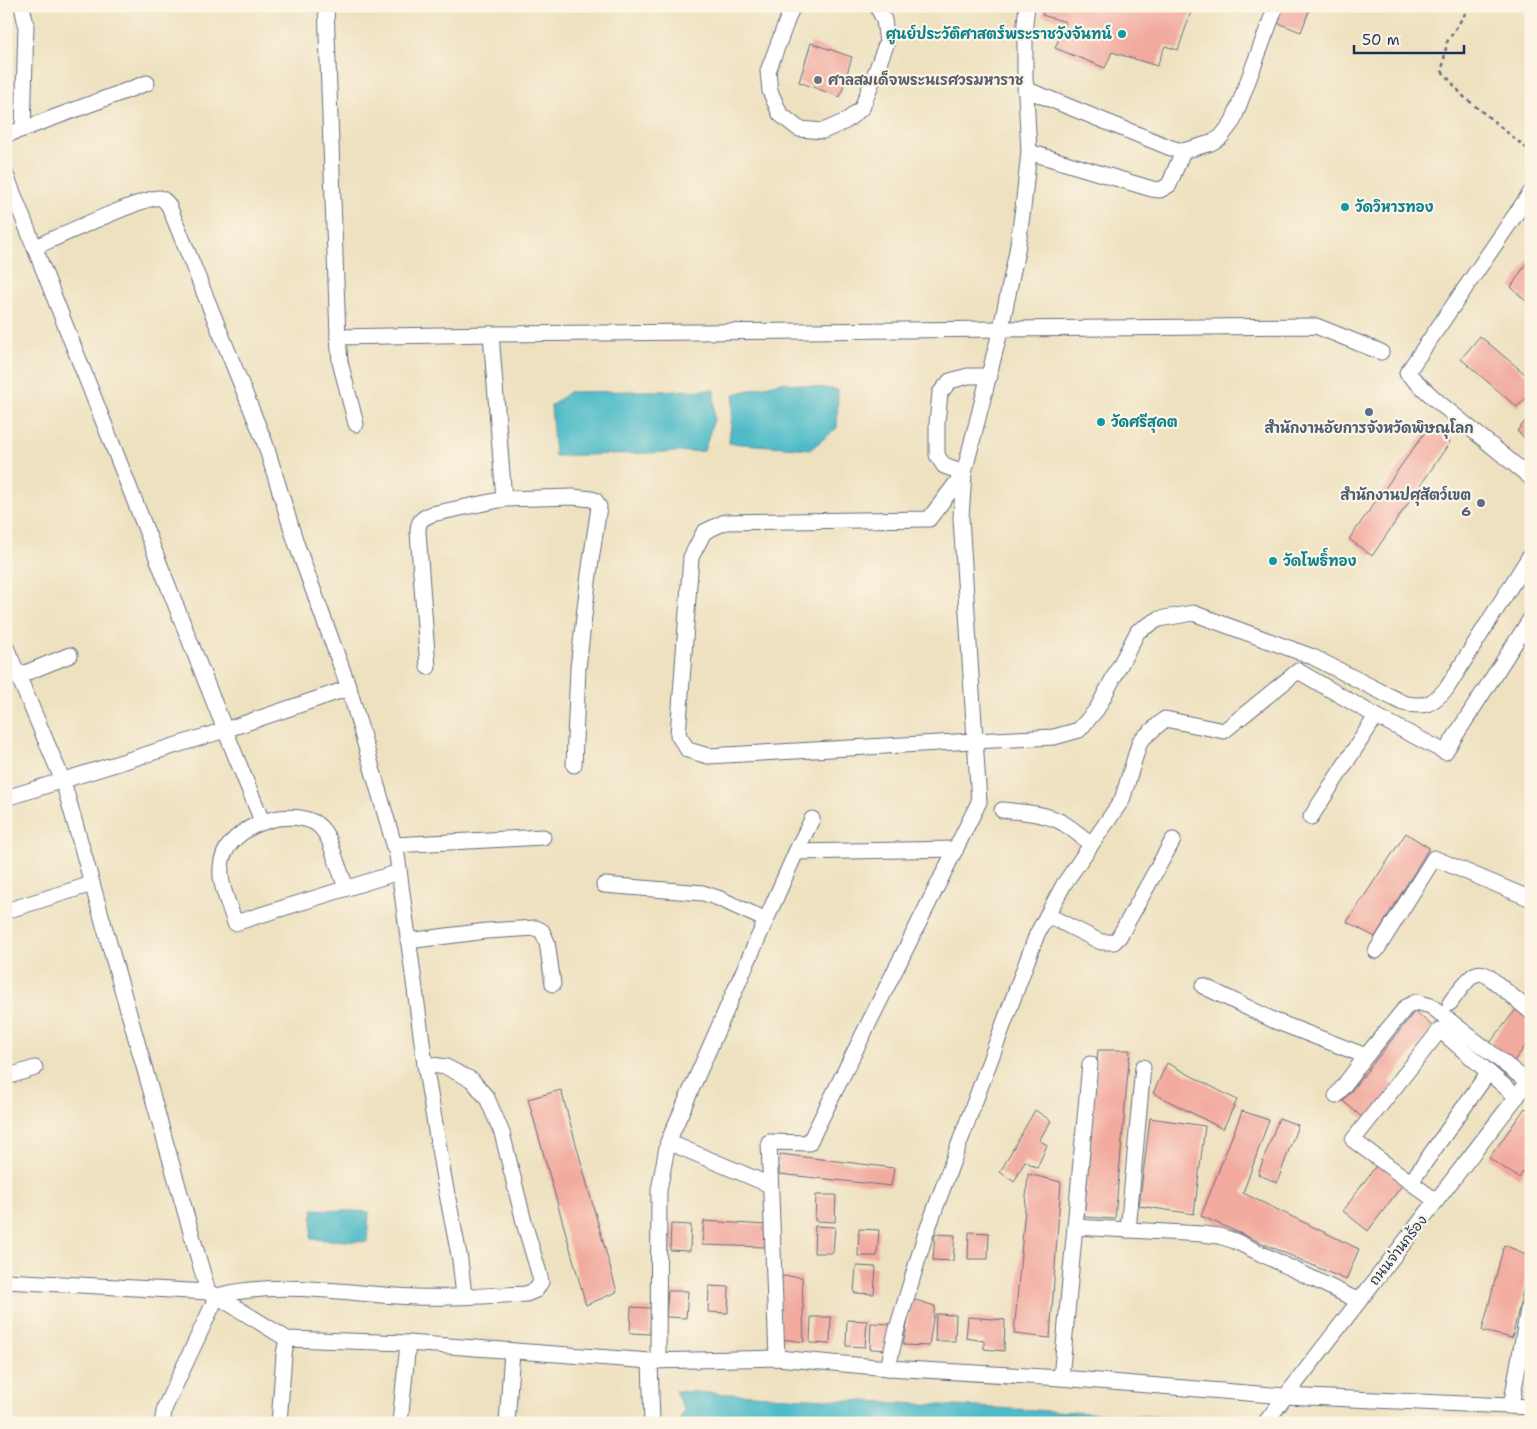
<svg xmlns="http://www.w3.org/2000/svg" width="1537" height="1429" viewBox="0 0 1537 1429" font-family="'Shantell Sans','Playpen Sans Thai',sans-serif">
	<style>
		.water { fill: #4ebbc8; stroke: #347593 }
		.building { fill: #f2a99e }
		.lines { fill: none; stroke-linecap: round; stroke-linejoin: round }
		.minor-casing { stroke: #656d80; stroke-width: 17 }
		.path { stroke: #656d80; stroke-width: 2.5; stroke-dasharray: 4 4; stroke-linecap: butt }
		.minor { stroke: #fff; stroke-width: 15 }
		.culture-dot { fill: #0f9aa8; stroke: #fcf5e5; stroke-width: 2 }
		.worship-dot { fill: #6b7280; stroke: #fcf5e5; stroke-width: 2 }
		.service-dot { fill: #5c6f8a; stroke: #fcf5e5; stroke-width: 2 }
		.labels { text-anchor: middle; stroke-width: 4.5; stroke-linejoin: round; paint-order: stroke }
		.culture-label { font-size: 14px; font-weight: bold; fill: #0d838f; stroke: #fcf5e5; text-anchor: start }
		.worship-label { font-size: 14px; font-weight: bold; fill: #5b616d; stroke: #fcf5e5; text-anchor: start }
		.service-label { font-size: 14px; font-weight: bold; fill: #4e5e75; stroke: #fcf5e5 }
		.street-label { font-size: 14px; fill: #1b2f5e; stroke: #fcf5e5 }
	</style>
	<rect width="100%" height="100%" fill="#fcf5e5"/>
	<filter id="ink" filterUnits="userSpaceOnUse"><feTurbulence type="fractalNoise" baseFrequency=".02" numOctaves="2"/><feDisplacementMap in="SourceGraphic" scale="10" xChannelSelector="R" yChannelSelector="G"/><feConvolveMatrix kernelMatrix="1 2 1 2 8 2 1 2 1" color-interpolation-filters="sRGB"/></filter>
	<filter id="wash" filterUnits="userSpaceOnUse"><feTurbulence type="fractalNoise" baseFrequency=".0096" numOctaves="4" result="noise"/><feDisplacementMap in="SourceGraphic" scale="20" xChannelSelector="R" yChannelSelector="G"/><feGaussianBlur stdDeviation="1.12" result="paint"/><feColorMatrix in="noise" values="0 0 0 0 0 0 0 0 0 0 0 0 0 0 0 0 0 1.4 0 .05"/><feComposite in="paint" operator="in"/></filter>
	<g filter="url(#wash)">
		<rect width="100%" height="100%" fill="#eee1c0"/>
		<g class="water">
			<path d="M781,382l57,8 -1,38 -26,21 -82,-6 5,-49z"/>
			<path d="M714,390v29l-10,32 -149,5 -4,-50 18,-14z"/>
			<path d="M313,1209l56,3 -2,30 -56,-3z"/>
			<path d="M675,1391l546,29v3h-543l6,-12z"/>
		</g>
		<g id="blocks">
			<g class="building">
				<path d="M1045,6h51l10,5 2,-5h85l-15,44 -13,-4 -8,20 -45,-14 -7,16 -50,-20 11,-26 -24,-7z"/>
				<path d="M1281,6h30l-10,26 -26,-10z"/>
				<path d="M811,43l41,14 -12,40 -41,-15z"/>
				<path d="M1531,256v50l-20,-19z"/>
				<path d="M1480,336l51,43v14l-14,14 -56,-48z"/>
				<path d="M1531,414v29l-14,-12z"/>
				<path d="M1430,425l20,17 -78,114 -23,-17z"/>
				<path d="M1406,833l23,15 -54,89 -28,-15z"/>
				<path d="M1517,1008l14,10v21l-17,22 -24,-18z"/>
				<path d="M1415,1011l18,16 -44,55 8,8 -28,33 -26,-22z"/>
				<path d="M1098,1050h32l-15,169 -31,-2z"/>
				<path d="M1167,1063l70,37 -14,29 -70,-36z"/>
				<path d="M561,1090l56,202 -31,13 -58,-206z"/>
				<path d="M1525,1108l6,4v47l-12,19 -30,-20z"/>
				<path d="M1035,1110l16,11 -12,19 8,5 -10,23 -12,-7 -11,21 -14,-10z"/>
				<path d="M1242,1111l27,9 -26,73 116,56 -13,31 -145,-64z"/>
				<path d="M1150,1118l55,8 -11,88 -55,-8z"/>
				<path d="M1279,1118l19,7 -21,58 -19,-9z"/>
				<path d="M780,1154l114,14 -3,18 -112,-12z"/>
				<path d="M1378,1163l25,21 -35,47 -25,-20z"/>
				<path d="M1028,1174l33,8 -11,156 -36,-4z"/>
				<path d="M816,1195h20l-1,27 -20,-1z"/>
				<path d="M704,1221l62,4 -1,22 -63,-2z"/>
				<path d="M671,1224l20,1 -1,26 -20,-1z"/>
				<path d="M815,1226l20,1 -2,26h-19z"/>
				<path d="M859,1229l20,1 -2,26h-19z"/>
				<path d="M969,1232l20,1 -1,26h-20z"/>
				<path d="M935,1234l20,1 -2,26 -20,-1z"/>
				<path d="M1504,1245l27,11 -19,82 -30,-7z"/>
				<path d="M856,1266l20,1 -2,27 -20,-1z"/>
				<path d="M779,1276l23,1 2,65 -23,-3z"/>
				<path d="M709,1286l20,1 -1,26 -20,-1z"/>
				<path d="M668,1291h20l-2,27 -20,-1z"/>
				<path d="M912,1299l23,7 -6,40 -26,-1z"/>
				<path d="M631,1307l20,1 -1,26 -20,-1z"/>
				<path d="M936,1314l20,1 -1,26h-20z"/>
				<path d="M811,1317h20l-1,27 -20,-1z"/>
				<path d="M968,1317l37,3 -1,31 -20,-2v-8l-18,-3z"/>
				<path d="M847,1320l20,1 -2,26 -19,-1z"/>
				<path d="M871,1323l20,1 -1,26 -20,-1z"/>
			</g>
		</g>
	</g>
	<g filter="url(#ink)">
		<use href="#blocks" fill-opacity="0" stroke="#656d80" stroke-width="1"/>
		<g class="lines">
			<defs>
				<g id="minor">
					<path d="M326,6l12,331 153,-3 825,-8 65,26"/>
					<path d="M795,6l-4,4 -23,61 2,20 10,23 19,15 24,2 23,-10 16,-13 25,-66 -3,-22 -7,-14"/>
					<path d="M1025,89l146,59 12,3 28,-8 10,-6 12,-16 43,-115"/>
					<path d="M23,129l124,-46"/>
					<path d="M6,135l17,-6 3,-104 -4,-19"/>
					<path d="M1029,152l123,37 8,1 9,-5 14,-34"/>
					<path d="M6,175l219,555 37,91"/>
					<path d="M1531,192l-124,181 30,28 94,77"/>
					<path d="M35,247c18,-8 113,-52 125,-49 4,1 7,5 9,8l96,237 31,100 53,145"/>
					<path d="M491,334l13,165 69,-2 19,2 3,1 4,7 -10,67 -11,94 -4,97"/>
					<path d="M338,337l2,25 16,62"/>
					<path d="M990,376h-22l-18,5 -10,12 -3,30v32l7,11 20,7 -35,46 -204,3 -21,10 -13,25 -13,178 10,15 20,6 266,-15 80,-4 25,-7 18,-21 41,-78 21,-12 34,-6 120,44 90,46c23,5 28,2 44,-15l84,-134"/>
					<path d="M6,647l57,134 145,511 9,4 70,43 121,4 242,18 127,-3 111,10 173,10 224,18 246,11"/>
					<path d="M428,667l-10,-135c0,-11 4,-14 14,-18l72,-15"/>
					<path d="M18,676l52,-21"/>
					<path d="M6,798l219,-68 124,-42 48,167 28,209 19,115 16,81 4,36"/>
					<path d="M1002,810c20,2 43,3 61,13 10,6 19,14 28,21"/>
					<path d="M1311,817l65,-101"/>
					<path d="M393,845l150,-8"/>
					<path d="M796,852l160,-3"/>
					<path d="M604,885l99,8 15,5 48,22"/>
					<path d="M346,888l-17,-48c-4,-8 -9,-16 -18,-19 -31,-13 -88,9 -90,46 -2,17 9,40 14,56l164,-51"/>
					<path d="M6,911l86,-27"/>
					<path d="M1047,915l54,27h13l5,-5 54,-97"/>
					<path d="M408,941l78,-10 50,-3 6,3 5,11 6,42"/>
					<path d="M1376,951l58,-93 97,41"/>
					<path d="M1203,986l72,35 91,35"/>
					<path d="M1450,1003c5,-7 18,-26 26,-29 4,-2 8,0 12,2l43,36"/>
					<path d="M6,1077l29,-9"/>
					<path d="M1336,1096l30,-40 40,-49 10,-5 15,4 97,76"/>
					<path d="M668,1142l102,43"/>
					<path d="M1411,1182l77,-109"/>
					<path d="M1436,1201l-83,-61 87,-110 77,67"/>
					<path d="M1075,1227l127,7 17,2 16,5 124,60"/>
					<path d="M1128,1230l15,-163"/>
					<path d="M6,1281l202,11"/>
					<path d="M777,1358l-8,-216 40,1 170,-341 -18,-284 3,-45 37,-145 16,-77 6,-43 6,-56 -4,-76v-53l2,-17"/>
					<path d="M650,1361l2,62"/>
					<path d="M658,1361l1,-171 9,-48 128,-290 16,-33"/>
					<path d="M888,1368l8,-36 29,-96 112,-302 27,-50 58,-84 18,-59 25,-22 59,12 74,-60 78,45 69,36 86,-134"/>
					<path d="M1061,1378l29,-314"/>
					<path d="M1511,1406l17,-96"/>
					<path d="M162,1423l3,-16 52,-111c58,-15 121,-4 179,0 43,3 87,0 130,-2l10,-4 5,-8 -2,-9 -14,-47 -23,-93 -15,-35 -15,-18 -26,-13 -21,-3"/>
					<path d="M279,1423l5,-69 3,-15"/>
					<path d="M400,1423l8,-80"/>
					<path d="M507,1423l5,-72"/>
					<path d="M1265,1423l266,-345"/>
				</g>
			</defs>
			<use href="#minor" class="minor-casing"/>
			<path class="path" d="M1470,6l-23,36 -5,29 21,25 68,56"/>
			<use href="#minor" class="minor"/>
		</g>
	</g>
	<g class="culture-dot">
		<circle cx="1122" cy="34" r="5"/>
		<circle cx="1345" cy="207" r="5"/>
		<circle cx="1101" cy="422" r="5"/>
		<circle cx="1273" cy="561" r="5"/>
	</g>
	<circle class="worship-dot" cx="818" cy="80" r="5"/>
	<g class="service-dot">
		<circle cx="1369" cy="412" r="5"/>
		<circle cx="1481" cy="503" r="5"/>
	</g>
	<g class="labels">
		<g class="culture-label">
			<text x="1112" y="39" text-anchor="end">ศูนย์ประวัติศาสตร์พระราชวังจันทน์</text>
			<text x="1355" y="212">วัดวิหารทอง</text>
			<text x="1111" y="427">วัดศรีสุคต</text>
			<text x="1283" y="566">วัดโพธิ์ทอง</text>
		</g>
		<g class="worship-label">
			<text x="828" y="85">ศาลสมเด็จพระนเรศวรมหาราช</text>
		</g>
		<g class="service-label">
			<text x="1369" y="433">สำนักงานอัยการจังหวัดพิษณุโลก</text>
			<text x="1471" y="500" text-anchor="end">สำนักงานปศุสัตว์เขต<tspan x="1471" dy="16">6</tspan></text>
		</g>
		<g class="street-label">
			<text transform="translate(1398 1250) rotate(-52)" y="5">ถนนจ่านกร้อง</text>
		</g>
	</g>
	<rect width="1537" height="1429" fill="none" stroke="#fcf5e5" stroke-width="25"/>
	<path d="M1354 45v8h110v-8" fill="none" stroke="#1b2f5e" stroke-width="2.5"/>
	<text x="1362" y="45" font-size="15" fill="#1b2f5e" stroke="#fcf5e5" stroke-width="4" paint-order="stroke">50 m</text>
</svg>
